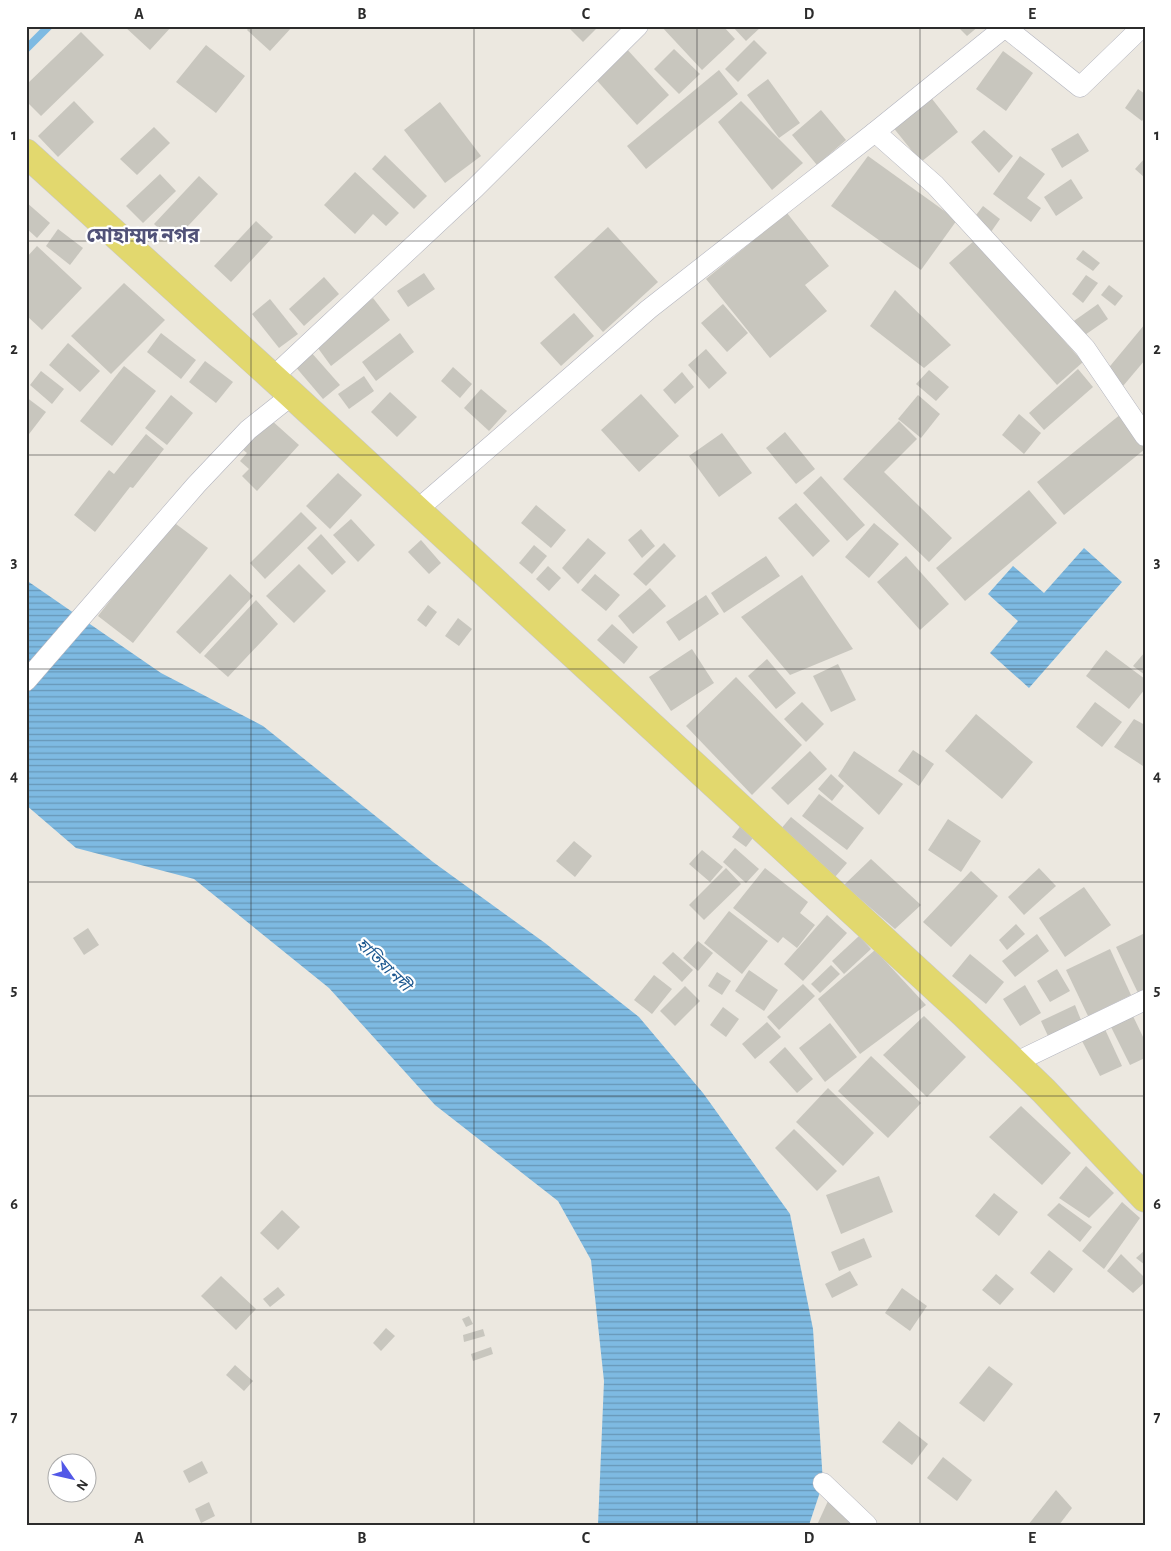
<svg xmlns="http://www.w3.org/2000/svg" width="1171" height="1551" viewBox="0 0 1171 1551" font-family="'Alegreya Sans','Noto Sans Bengali',sans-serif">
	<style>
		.water { fill: url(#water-rules) }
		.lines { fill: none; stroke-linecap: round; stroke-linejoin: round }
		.stream { stroke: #7ebae2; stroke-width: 8 }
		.building { fill: #c8c6be }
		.minor-casing { stroke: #b3b4be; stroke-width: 21 }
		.primary-casing { stroke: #c8c8c8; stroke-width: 29 }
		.minor { stroke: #fff; stroke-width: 20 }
		.primary { stroke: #e2d86e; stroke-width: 28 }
		.grid { fill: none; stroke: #2c2c2c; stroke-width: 1; stroke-opacity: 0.55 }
		.labels { text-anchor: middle; stroke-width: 4.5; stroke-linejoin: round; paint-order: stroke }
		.water-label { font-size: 16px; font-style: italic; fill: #1c578f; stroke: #fff }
		.district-label { font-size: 20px; font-weight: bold; fill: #515278; stroke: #fff }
		.neatline { fill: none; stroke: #2c2c2c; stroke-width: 2 }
		.grid-label { font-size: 16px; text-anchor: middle; font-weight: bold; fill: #2c2c2c }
	</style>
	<defs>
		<pattern id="water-rules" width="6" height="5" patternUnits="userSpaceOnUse" patternTransform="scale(1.25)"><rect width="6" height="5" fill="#7ebae2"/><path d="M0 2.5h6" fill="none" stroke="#6797b7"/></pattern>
	</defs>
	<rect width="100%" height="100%" fill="#ece8e0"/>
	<g class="water">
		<path d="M1084,548l38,34 -93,106 -39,-35 28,-32 -30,-27 25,-28 31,27z"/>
		<path d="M26,580l135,93 102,53 170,136 112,81 94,74 64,76 87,121 23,115 10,154 -14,42h-211l6,-144 -13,-121 -33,-59 -123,-96 -106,-117 -135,-109 -118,-31 -50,-43z"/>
	</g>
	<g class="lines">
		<path class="stream" d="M26,49l23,-23"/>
	</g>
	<g class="building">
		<path d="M124,26h48l-22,24z"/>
		<path d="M250,26h43l-23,25 -23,-21z"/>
		<path d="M567,26h32l-16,16z"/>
		<path d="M661,26h62l12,13 -33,31z"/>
		<path d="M732,26h30l-16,15z"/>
		<path d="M957,26h22l-12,10z"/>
		<path d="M81,32l23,23 -63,61 -15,-15v-16z"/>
		<path d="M754,40l13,13 -29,29 -13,-13z"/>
		<path d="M206,45l39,31 -29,37 -40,-31z"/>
		<path d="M624,46l45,49 -32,30 -45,-50z"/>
		<path d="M674,49l26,25 -21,20 -25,-25z"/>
		<path d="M1003,51l30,22 -27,38 -30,-22z"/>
		<path d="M719,70l19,24 -92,75 -19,-23z"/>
		<path d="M768,79l32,44 -21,15 -32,-43z"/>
		<path d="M1138,89l7,5v23l-3,4 -17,-13z"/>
		<path d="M929,95l29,37 -37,30 -29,-36z"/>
		<path d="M74,101l20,21 -36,35 -20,-21z"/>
		<path d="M741,101l62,62 -31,27 -54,-68z"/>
		<path d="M440,102l41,54 -36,27 -41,-53z"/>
		<path d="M821,110l25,30 -29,25 -25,-30z"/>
		<path d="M154,127l16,16 -33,32 -17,-16z"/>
		<path d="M984,130l29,26 -14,17 -28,-31z"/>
		<path d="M1078,133l11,18 -27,17 -11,-19z"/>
		<path d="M385,155l42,41 -13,13 -42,-40z"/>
		<path d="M868,156l89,64 -36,50 -90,-64z"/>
		<path d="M1020,156l25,18 -18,24 14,10 -10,14 -38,-28z"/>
		<path d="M1145,158v20l-10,-9z"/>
		<path d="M355,172l44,41 -13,13 -13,-12 -18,20 -31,-29z"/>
		<path d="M160,174l16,17 -33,32 -17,-17z"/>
		<path d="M199,176l19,18 -45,48 -19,-18z"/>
		<path d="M1071,179l12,19 -27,18 -12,-19z"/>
		<path d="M26,202l24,21 -13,15 -11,-10z"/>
		<path d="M983,206l17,13 -9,13 -18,-13z"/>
		<path d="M787,213l42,53 -24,19 22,26 -57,47 -64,-79z"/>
		<path d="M256,221l17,16 -42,45 -17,-16z"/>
		<path d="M608,227l50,55 -55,50 -49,-55z"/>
		<path d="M58,229l25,19 -13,17 -24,-19z"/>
		<path d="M975,240l108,122 -26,23 -108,-122z"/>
		<path d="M37,246l45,42 -40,42 -16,-15v-57z"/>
		<path d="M1083,250l17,13 -7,8 -17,-12z"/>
		<path d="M424,273l11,16 -27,18 -11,-16z"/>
		<path d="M1086,275l12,8 -15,20 -11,-9z"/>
		<path d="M324,277l15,17 -35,32 -15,-17z"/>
		<path d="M124,283l41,37 -54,54 -40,-38z"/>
		<path d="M1109,285l14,11 -8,10 -14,-11z"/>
		<path d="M895,290l56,55 -27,23 -54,-42z"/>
		<path d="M373,298l17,22 -59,46 -16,-22z"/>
		<path d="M270,299l28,35 -19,14 -27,-34z"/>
		<path d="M723,304l25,29 -21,19 -26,-29z"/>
		<path d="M1098,304l10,15 -26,18 -11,-14z"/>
		<path d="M574,313l20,23 -33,30 -21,-23z"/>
		<path d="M1145,324v36l-22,26 -17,-15z"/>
		<path d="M161,333l35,27 -15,19 -34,-27z"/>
		<path d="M400,333l14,19 -38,29 -14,-19z"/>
		<path d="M68,343l32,28 -20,21 -31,-27z"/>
		<path d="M706,349l21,24 -18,16 -21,-24z"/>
		<path d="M310,351l30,34 -17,14 -29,-34z"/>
		<path d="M205,361l28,21 -17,21 -27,-21z"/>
		<path d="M124,366l32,25 -44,55 -32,-25z"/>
		<path d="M453,367l19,17 -12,14 -19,-17z"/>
		<path d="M1078,369l15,18 -49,43 -15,-17z"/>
		<path d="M929,370l20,17 -13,14 -20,-17z"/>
		<path d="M41,371l23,18 -12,15 -22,-19z"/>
		<path d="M682,372l12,15 -19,17 -12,-14z"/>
		<path d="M364,376l10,15 -25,18 -11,-15z"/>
		<path d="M481,389l26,22 -18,20 -25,-23z"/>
		<path d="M390,392l27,25 -20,20 -26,-25z"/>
		<path d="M641,394l38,42 -40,36 -38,-42z"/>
		<path d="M171,395l22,18 -26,32 -22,-17z"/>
		<path d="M918,395l22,19 -19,24 -23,-19z"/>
		<path d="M26,397l20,15 -20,26z"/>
		<path d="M1019,414l22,19 -17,21 -22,-19z"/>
		<path d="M1121,414l24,30v5l-81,66 -27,-33z"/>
		<path d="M270,419l29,26 -42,46 -15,-15 7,-7 -9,-8 7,-8 -5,-4z"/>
		<path d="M899,421l18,18 -33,33 68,66 -23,24 -86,-83z"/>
		<path d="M785,432l30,37 -19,15 -30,-36z"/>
		<path d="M722,433l30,40 -33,24 -30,-41z"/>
		<path d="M146,434l18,15 -31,39 -3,-1 -35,45 -21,-17 35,-45 5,4z"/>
		<path d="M338,473l24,22 -32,34 -24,-23z"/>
		<path d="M821,476l44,49 -18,16 -44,-48z"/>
		<path d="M1029,490l28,33 -92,78 -29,-33z"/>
		<path d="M796,503l34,38 -17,16 -35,-39z"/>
		<path d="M536,505l30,25 -15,18 -30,-25z"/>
		<path d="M301,512l16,16 -52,51 -15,-16z"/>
		<path d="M351,519l24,26 -17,17 -25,-27z"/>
		<path d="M172,521l36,27 -75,95 -35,-27z"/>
		<path d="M874,523l25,21 -30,34 -24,-21z"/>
		<path d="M641,529l14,17 -13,12 -14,-18z"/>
		<path d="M321,534l25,28 -14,13 -25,-27z"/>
		<path d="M588,538l18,15 -28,31 -16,-16z"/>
		<path d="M421,540l20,23 -12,11 -21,-22z"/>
		<path d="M664,543l12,13 -30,30 -13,-12z"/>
		<path d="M534,545l13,11 -15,18 -13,-11z"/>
		<path d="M766,556l14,20 -56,37 -13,-20z"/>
		<path d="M906,556l43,48 -29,26 -43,-48z"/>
		<path d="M299,564l27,27 -32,32 -28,-27z"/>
		<path d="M548,566l13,12 -12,13 -13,-12z"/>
		<path d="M230,574l23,22 -53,58 -24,-22z"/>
		<path d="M595,574l25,21 -14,16 -25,-21z"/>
		<path d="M802,575l51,74 -63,26 -49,-58z"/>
		<path d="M650,588l16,18 -33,28 -15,-18z"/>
		<path d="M706,595l13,19 -40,27 -13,-19z"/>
		<path d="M256,600l22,24 -50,53 -24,-21z"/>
		<path d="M428,605l9,7 -11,15 -9,-7z"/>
		<path d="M458,618l14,11 -13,17 -14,-10z"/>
		<path d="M612,624l26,23 -14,17 -27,-24z"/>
		<path d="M692,649l22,34 -43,28 -22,-34z"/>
		<path d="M1106,650l39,29v10l-16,20 -43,-33z"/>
		<path d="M1145,652v23l-12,-9z"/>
		<path d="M767,659l29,34 -20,16 -28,-33z"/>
		<path d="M838,664l18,36 -25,12 -18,-36z"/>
		<path d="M736,677l66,68 -50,50 -66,-69z"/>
		<path d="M802,702l22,22 -18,18 -22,-23z"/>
		<path d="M1095,702l27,20 -20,25 -26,-20z"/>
		<path d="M976,714l57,48 -31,37 -57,-48z"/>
		<path d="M1134,719l11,6v38l-2,3 -29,-19z"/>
		<path d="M913,750l21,14 -15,22 -21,-15z"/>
		<path d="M810,751l17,18 -39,36 -17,-17z"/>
		<path d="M854,751l49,33 -24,31 -41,-39z"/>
		<path d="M831,774l13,12 -12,15 -14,-12z"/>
		<path d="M819,794l45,34 -17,22 -45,-34z"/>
		<path d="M791,817l56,46 -12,14 -55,-47z"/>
		<path d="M948,819l33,22 -20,31 -33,-22z"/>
		<path d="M742,824l14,10 -10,13 -14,-10z"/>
		<path d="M574,841l18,15 -17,21 -19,-16z"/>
		<path d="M735,848l24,21 -13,14 -23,-21z"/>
		<path d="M702,850l21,17 -13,15 -21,-18z"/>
		<path d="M871,859l50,46 -26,24 -51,-44z"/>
		<path d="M726,868l15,16 -37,36 -15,-15z"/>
		<path d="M765,868l43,34 -8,11 15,12 -18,23 -14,-11 -5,6 -45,-35z"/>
		<path d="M1039,868l17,18 -32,29 -16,-18z"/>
		<path d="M971,871l27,25 -47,51 -28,-25z"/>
		<path d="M1084,887l27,38 -46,32 -26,-39z"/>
		<path d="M729,911l39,30 -26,33 -38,-31z"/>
		<path d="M827,915l20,18 -44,48 -19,-17z"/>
		<path d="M1016,924l9,10 -18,16 -8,-10z"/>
		<path d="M88,928l11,17 -15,10 -11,-17z"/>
		<path d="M1145,933v57l-7,3 -22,-46z"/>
		<path d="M1037,934l12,17 -34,26 -13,-16z"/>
		<path d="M859,936l12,13 -27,25 -12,-13z"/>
		<path d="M698,941l15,12 -15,18 -15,-13z"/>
		<path d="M1110,949l21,46 -43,21 -22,-46z"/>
		<path d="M875,950l51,55 -66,49 -42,-55z"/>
		<path d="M673,952l20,18 -11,12 -20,-19z"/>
		<path d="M970,954l34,28 -18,22 -34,-28z"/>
		<path d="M831,965l9,9 -20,19 -9,-9z"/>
		<path d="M1057,969l13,22 -20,11 -13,-21z"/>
		<path d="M749,970l29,20 -14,21 -29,-20z"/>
		<path d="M717,972l14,9 -9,14 -14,-9z"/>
		<path d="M654,975l18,14 -20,25 -18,-14z"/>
		<path d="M803,984l12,12 -36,34 -12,-13z"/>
		<path d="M1025,985l16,28 -21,13 -17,-27z"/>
		<path d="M685,986l15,15 -25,25 -15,-15z"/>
		<path d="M1075,1005l6,15 -33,16 -7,-15z"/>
		<path d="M723,1007l16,12 -13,18 -16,-12z"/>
		<path d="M1132,1014l13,27v17l-15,7 -20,-40z"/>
		<path d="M924,1016l42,41 -39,40 -44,-42z"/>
		<path d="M767,1022l14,15 -26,22 -13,-15z"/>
		<path d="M830,1023l27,34 -32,25 -26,-34z"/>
		<path d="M1103,1025l19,41 -22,10 -20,-39z"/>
		<path d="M785,1047l28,32 -16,14 -28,-31z"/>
		<path d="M871,1056l50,47 -33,35 -50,-47z"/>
		<path d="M828,1088l46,45 -31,33 -47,-44z"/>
		<path d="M1021,1106l50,47 -29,32 -53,-48z"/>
		<path d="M794,1129l43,42 -20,20 -42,-43z"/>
		<path d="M1086,1166l28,27 -25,25 -30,-20z"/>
		<path d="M879,1176l14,36 -52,22 -15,-39z"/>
		<path d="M994,1193l24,19 -19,24 -24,-20z"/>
		<path d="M1122,1202l18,16 -36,51 -22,-18z"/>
		<path d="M1059,1203l33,24 -12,15 -33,-27z"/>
		<path d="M282,1210l18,17 -22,23 -18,-17z"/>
		<path d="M864,1238l8,19 -33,14 -8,-19z"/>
		<path d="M1049,1250l24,19 -19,24 -24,-20z"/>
		<path d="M1145,1250v15l-9,-7z"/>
		<path d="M1121,1254l24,24v4l-12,11 -26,-22z"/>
		<path d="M850,1271l8,14 -26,13 -7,-14z"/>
		<path d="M996,1274l18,15 -14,16 -18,-15z"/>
		<path d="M221,1276l35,33 -20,21 -35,-34z"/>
		<path d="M278,1287l7,8 -15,12 -7,-8z"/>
		<path d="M902,1288l25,18 -17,25 -25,-18z"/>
		<path d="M469,1316l4,8 -7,3 -4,-8z"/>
		<path d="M386,1328l9,8 -14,15 -8,-8z"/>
		<path d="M483,1329l2,7 -21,6 -1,-7z"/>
		<path d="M491,1347l2,7 -20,7 -2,-7z"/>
		<path d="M235,1365l18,16 -9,10 -18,-16z"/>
		<path d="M989,1366l24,18 -29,38 -25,-19z"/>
		<path d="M899,1421l29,23 -16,21 -30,-23z"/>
		<path d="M943,1457l29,23 -15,21 -30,-23z"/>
		<path d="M202,1461l6,12 -19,10 -6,-12z"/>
		<path d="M1056,1490l16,18 -13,17h-31z"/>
		<path d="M828,1501l25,24h-36z"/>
		<path d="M209,1502l6,14 -14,7 -6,-14z"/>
	</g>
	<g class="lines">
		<defs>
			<g id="minor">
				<path d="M875,132l60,53 150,163 60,88"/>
				<path d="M273,377l202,-189 163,-162"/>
				<path d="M417,510l232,-201 226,-177 130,-105 75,60 63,-61"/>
				<path d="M26,681l170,-196 52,-55 44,-35"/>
				<path d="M1014,1063l131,-63"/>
				<path d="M823,1483l44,42"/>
			</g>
			<path id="primary" d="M26,153l266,242 671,618 81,78 101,107"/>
		</defs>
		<use href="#minor" class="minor-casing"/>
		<use href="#primary" class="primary-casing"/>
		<use href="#minor" class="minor"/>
		<use href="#primary" class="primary"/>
	</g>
	<path class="grid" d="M251,26v1499M474,26v1499M697,26v1499M920,26v1499M26,241h1119M26,455h1119M26,669h1119M26,882h1119M26,1096h1119M26,1310h1119"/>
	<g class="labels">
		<g class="water-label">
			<text transform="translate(384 964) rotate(44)" y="6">হাতিয়া নদী</text>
		</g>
		<g class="district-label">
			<text x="143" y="242">মোহাম্মদ নগর</text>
		</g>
	</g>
	<rect width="1171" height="1551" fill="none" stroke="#ffffff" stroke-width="55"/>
	<g transform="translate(72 1478) rotate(124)"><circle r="24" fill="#ffffff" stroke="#ababab"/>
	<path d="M0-4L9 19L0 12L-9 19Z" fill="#5258e7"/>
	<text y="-8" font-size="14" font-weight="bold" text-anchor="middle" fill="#2c2c2c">N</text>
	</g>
	<rect x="28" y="28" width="1116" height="1496" class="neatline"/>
	<g class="grid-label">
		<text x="139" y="19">A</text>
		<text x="362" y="19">B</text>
		<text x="586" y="19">C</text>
		<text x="809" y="19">D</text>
		<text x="1032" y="19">E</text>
		<text x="14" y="140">1</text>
		<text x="1157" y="140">1</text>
		<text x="14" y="354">2</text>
		<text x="1157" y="354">2</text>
		<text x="14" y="567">3</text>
		<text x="1157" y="567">3</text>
		<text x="14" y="781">4</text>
		<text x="1157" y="781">4</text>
		<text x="14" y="995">5</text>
		<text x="1157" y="995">5</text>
		<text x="14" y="1209">6</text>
		<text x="1157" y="1209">6</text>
		<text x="14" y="1422">7</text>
		<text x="1157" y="1422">7</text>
		<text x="139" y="1543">A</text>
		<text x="362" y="1543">B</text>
		<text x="586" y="1543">C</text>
		<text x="809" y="1543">D</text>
		<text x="1032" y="1543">E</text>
	</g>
</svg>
